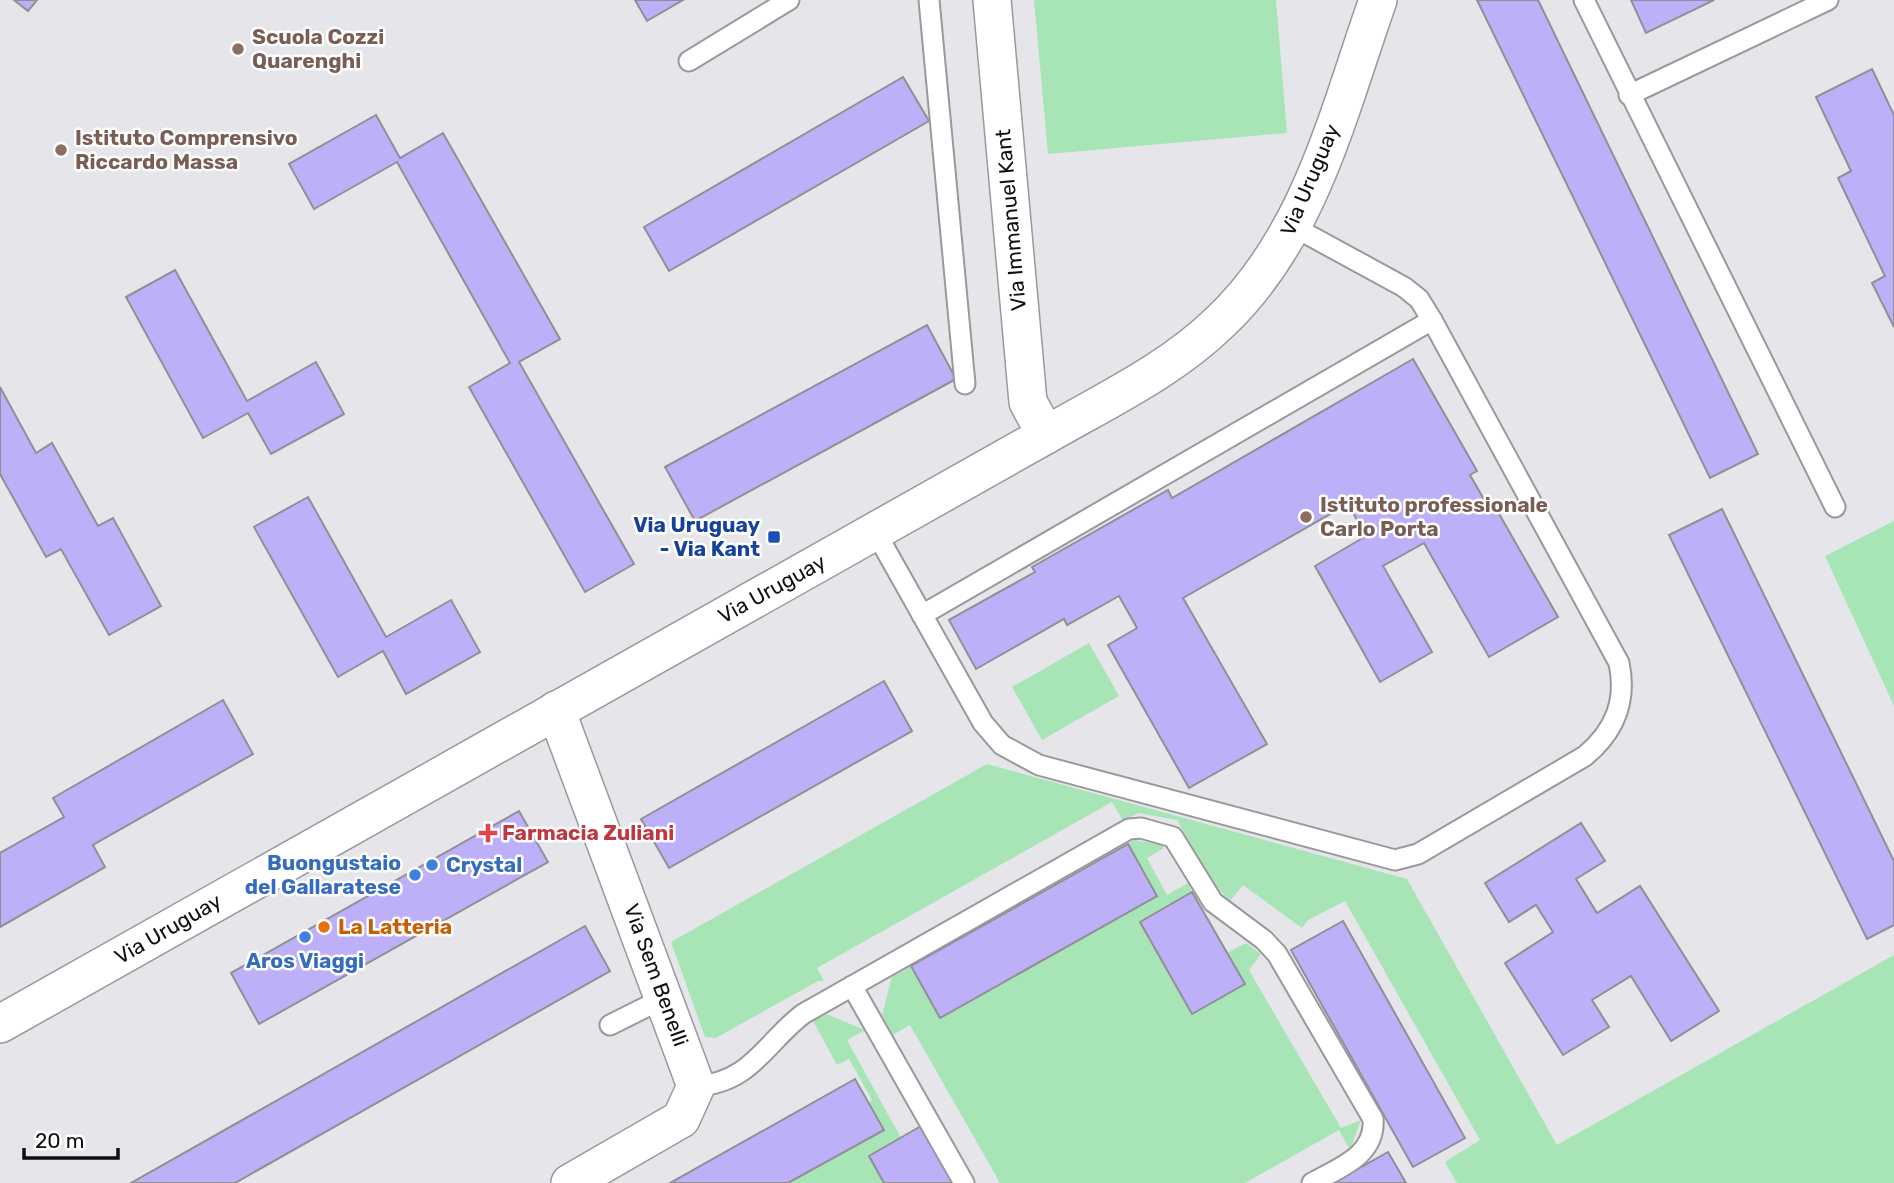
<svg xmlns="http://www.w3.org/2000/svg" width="1894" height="1183" viewBox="0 0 1894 1183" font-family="Rubik,sans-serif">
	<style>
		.green { fill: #a7e5b7 }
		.building { fill: #bdb0f9; stroke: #909094; stroke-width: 2 }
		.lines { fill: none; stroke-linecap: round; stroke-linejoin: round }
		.lane-casing { stroke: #99999d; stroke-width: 23 }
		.street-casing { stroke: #99999d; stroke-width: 40 }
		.lane { stroke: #fff; stroke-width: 19 }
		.street { stroke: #fff; stroke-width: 37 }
		.education-dot { fill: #8d6e63; stroke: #fff; stroke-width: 2.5 }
		.transit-dot { fill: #1a4fb4; stroke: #fff; stroke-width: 2.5 }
		.health-dot { fill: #e0444e; stroke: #fff; stroke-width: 2.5 }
		.shop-dot { fill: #3f7fe0; stroke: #fff; stroke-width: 2.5 }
		.food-dot { fill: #e8710a; stroke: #fff; stroke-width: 2.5 }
		.labels { text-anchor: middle; stroke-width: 5; stroke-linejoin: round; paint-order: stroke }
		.education-label { font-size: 21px; font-weight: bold; fill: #785e54; stroke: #fff; text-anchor: start }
		.street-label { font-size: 21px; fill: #0f0f10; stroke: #fff }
		.transit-label { font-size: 21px; font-weight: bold; fill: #164399; stroke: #fff; text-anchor: end }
		.health-label { font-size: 21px; font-weight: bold; fill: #be3a42; stroke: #fff; text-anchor: start }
		.shop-label { font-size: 21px; font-weight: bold; fill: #366cbe; stroke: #fff; text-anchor: end }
		.food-label { font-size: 21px; font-weight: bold; fill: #c56008; stroke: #fff; text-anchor: start }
	</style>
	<rect width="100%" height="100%" fill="#e6e6ea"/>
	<g class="green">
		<path d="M1034,0h242l11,133 -239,21z"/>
		<path d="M1894,521v185l-69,-150z"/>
		<path d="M1089,643l30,53 -77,44 -30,-53z"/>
		<path d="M987,764l420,115 150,266 337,-190v228h-437l-12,-21 35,-22 -135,-239 -37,19 -6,8 -59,-43 -13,16 -17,-18 -36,-63 -39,-7 -15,8 -11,-19 -295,166 7,13h-6l-102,57 -11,-1 -34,-95z"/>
		<path d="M1134,840l28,5 2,3 -17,10 20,37 21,-12 4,9 -52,30 52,92 53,-30 -18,-31 19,-10 15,11 -12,16 92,158 20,-8 -11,30 -11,-20 -94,53h-245l-90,-158 -17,10 -11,-20 10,-38 19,-11 29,52 217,-122 -29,-52z"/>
		<path d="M826,1014l39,16 -18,10 54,98 -32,18 15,27h-96l95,-54 -15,-26 4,-3 -23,-41 -12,6 -24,-44z"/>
	</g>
	<g class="building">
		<path d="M14,0h23l-9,11z"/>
		<path d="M635,0h48l-36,21z"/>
		<path d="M1477,0h61l220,454 -48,24z"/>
		<path d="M1631,0h83l-68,33z"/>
		<path d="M1872,69l22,46v212l-22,-44 13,-7 -47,-98 13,-7 -35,-74z"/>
		<path d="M903,77l26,44 -260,150 -25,-44z"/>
		<path d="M376,115l24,43 43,-25 117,206 -41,23 115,202 -49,28 -116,-205 41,-24 -113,-201 -83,47 -25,-45z"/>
		<path d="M175,270l72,131 69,-39 28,52 -73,40 -23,-41 -45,25 -77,-141z"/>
		<path d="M927,325l29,54 -261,142 -30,-54z"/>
		<path d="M1413,359l64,112 -7,4 19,33 5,-3 64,112 -69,40 -65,-114 -41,23 49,86 -52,30 -65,-116 51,-30 -18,-32 -165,94 84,146 -78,44 -81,-143 29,-17 -18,-32 -52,29 -3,-6 -88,50 -27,-49 86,-48 -3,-5 136,-77 4,8z"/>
		<path d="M0,387l36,66 16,-10 46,83 15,-8 48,88 -52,29 -48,-86 -15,8 -46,-83z"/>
		<path d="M308,497l78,140 65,-37 29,52 -74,42 -23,-43 -45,26 -84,-150z"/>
		<path d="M1722,509l172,352v64l-27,14 -198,-404z"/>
		<path d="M884,681l28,50 -243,137 -28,-49z"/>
		<path d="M223,700l30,54 -160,91 12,22 -105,60v-74l64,-36 -11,-19z"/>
		<path d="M519,811l29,51 -289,162 -28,-51z"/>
		<path d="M1581,823l24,38 -29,18 21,34 43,-27 79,125 -48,30 -40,-65 -39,24 17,27 -46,28 -58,-92 48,-31 -17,-27 -27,17 -24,-39z"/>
		<path d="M1128,844l29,52 -217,122 -29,-52z"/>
		<path d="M1192,892l53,92 -53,30 -52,-92z"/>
		<path d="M1343,921l122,217 -52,29 -122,-217z"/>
		<path d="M585,926l25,45 -375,212h-104z"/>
		<path d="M855,1079l29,51 -96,53h-118z"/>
		<path d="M921,1126l32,57h-69l-15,-27z"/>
		<path d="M1388,1152l18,31h-73z"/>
	</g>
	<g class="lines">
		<defs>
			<g id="lane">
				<path d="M929,0l36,384"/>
				<path d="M1584,0l251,507"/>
				<path d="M689,61l100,-61"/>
				<path d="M1629,95l199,-95"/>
				<path d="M875,531l108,192 19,22 37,20 356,95 23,-6 167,-98c30,-25 42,-55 34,-93l-187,-343 -13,-21 -15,-12 -110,-60"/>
				<path d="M922,615l510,-295"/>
				<path d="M852,986l112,197"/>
				<path d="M610,1025l54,-27"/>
				<path d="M696,1086c55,-3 69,-43 107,-72l326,-185 12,-1 32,9 40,65 51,38 13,14 96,165c3,37 -35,49 -61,64"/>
			</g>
			<g id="street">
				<path d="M992,0l36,402 18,33"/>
				<path d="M556,710l140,376 -15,33 -111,64"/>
				<path d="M0,1024l1046,-589c59,-34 125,-65 174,-113 90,-85 118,-209 158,-322"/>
			</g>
		</defs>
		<use href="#lane" class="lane-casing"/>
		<use href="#street" class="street-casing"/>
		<use href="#lane" class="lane"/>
		<use href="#street" class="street"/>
	</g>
	<g class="education-dot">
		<circle cx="238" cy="49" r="7"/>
		<circle cx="61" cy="150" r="7"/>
		<circle cx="1306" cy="517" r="7"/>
	</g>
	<rect class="transit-dot" x="767" y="530" width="14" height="14" rx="3.5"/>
	<path class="health-dot" d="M484.5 822.5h7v7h7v7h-7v7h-7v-7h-7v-7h7z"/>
	<g class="shop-dot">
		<circle cx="432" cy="865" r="7"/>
		<circle cx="415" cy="875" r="7"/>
		<circle cx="305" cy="937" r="7"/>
	</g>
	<circle class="food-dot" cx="324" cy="927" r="7"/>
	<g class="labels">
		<g class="education-label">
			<text x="252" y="44">Scuola Cozzi<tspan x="252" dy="24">Quarenghi</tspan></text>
			<text x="75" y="145">Istituto Comprensivo<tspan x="75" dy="24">Riccardo Massa</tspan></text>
			<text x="1320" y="512">Istituto professionale<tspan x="1320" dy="24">Carlo Porta</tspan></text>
		</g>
		<g class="street-label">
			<text transform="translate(1310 180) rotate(-67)" y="7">Via Uruguay</text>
			<text transform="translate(1011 220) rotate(-95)" y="7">Via Immanuel Kant</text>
			<text transform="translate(772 589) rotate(-29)" y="7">Via Uruguay</text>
			<text transform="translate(168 929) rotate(-30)" y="7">Via Uruguay</text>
			<text transform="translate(656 975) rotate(70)" y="7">Via Sem Benelli</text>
		</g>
		<g class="transit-label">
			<text x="760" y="532">Via Uruguay<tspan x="760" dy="24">- Via Kant</tspan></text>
		</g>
		<g class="health-label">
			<text x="502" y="840">Farmacia Zuliani</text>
		</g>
		<g class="shop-label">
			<text x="401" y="870">Buongustaio<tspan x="401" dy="24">del Gallaratese</tspan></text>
			<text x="446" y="872" text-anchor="start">Crystal</text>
			<text x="305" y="968" text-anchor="middle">Aros Viaggi</text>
		</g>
		<g class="food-label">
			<text x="338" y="934">La Latteria</text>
		</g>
	</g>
	<path d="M24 1148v10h94v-10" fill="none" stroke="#0f0f10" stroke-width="3.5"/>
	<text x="35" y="1148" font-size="21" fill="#0f0f10" stroke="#ffffff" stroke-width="5" paint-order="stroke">20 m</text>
</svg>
